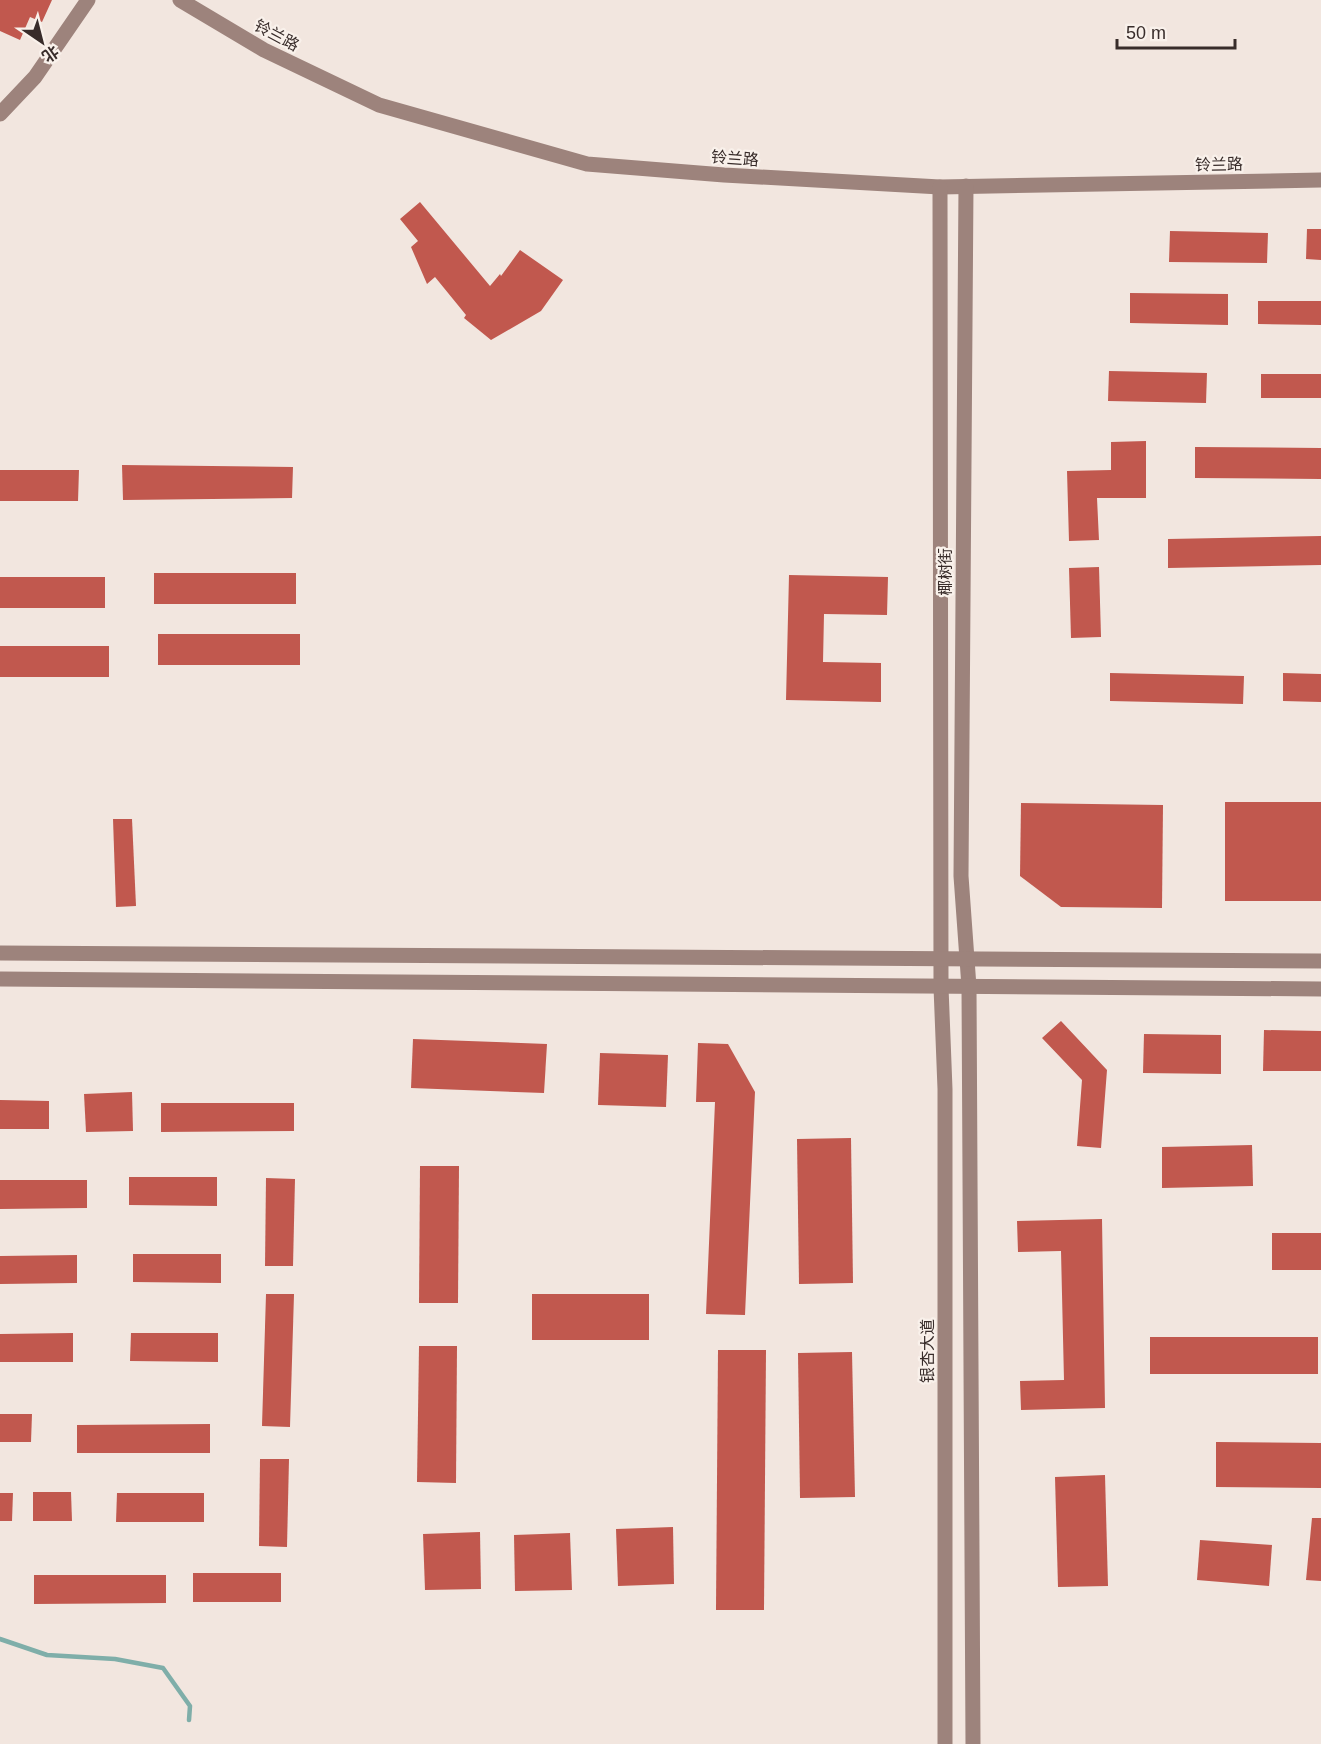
<svg xmlns="http://www.w3.org/2000/svg" width="1321" height="1744" viewBox="0 0 1321 1744" font-family="Arial,'Noto Sans SC',sans-serif">
	<style>
		.lines { fill: none; stroke-linecap: round; stroke-linejoin: round }
		.stream { stroke: #7faea9; stroke-width: 4.5 }
		.building { fill: #c1584e }
		.secondary { stroke: #9d837c; stroke-width: 15 }
		.labels { text-anchor: middle; stroke-width: 4.5; stroke-linejoin: round; paint-order: stroke }
		.street-label { font-size: 16px; fill: #382c2a; stroke: #f9f1eb }
	</style>
	<rect width="100%" height="100%" fill="#f2e6df"/>
	<g class="lines">
		<path class="stream" d="M0,1639l47,16 68,4 48,9 27,38 -1,14"/>
	</g>
	<g class="building">
		<path d="M0,0h52l-10,22 -12,-5 -10,23 -20,-9z"/>
		<path d="M420,202l70,84 10,-12 1,2 19,-26 43,30 -22,31 -50,29 -27,-22 2,-3 -31,-38 -8,7 -16,-37 7,-6 -18,-22z"/>
		<path d="M1307,229h14v31l-15,-1z"/>
		<path d="M1170,231l98,2 -1,30 -98,-1z"/>
		<path d="M1130,293l98,1v31l-98,-2z"/>
		<path d="M1258,301h63v24l-63,-1z"/>
		<path d="M1109,371l98,2 -1,30 -98,-2z"/>
		<rect x="1261" y="374" width="60" height="24"/>
		<path d="M1146,441v57h-49l2,42 -30,1 -2,-70 44,-1v-28z"/>
		<path d="M1195,447l126,1v31l-126,-1z"/>
		<path d="M122,465l171,2 -1,31 -169,2z"/>
		<path d="M0,470h79l-1,31h-78z"/>
		<path d="M1321,536v29l-153,3v-29z"/>
		<path d="M1099,567l2,70 -30,1 -2,-70z"/>
		<rect x="154" y="573" width="142" height="31"/>
		<path d="M789,575l99,2 -1,38 -63,-1 -1,48 58,1v39l-95,-2z"/>
		<rect x="0" y="577" width="105" height="31"/>
		<rect x="158" y="634" width="142" height="31"/>
		<rect x="0" y="646" width="109" height="31"/>
		<path d="M1110,673l134,3 -1,28 -133,-3z"/>
		<path d="M1283,673l38,1v28l-38,-1z"/>
		<rect x="1225" y="802" width="96" height="99"/>
		<path d="M1021,803l142,2 -1,103 -101,-1 -41,-31z"/>
		<path d="M113,819h19l4,87 -20,1z"/>
		<path d="M1061,1021l46,49 -6,78 -24,-2 5,-66 -40,-42z"/>
		<path d="M1264,1030l57,1v40h-58z"/>
		<path d="M1144,1034l77,1v39l-78,-1z"/>
		<path d="M413,1039l134,5 -3,49 -133,-5z"/>
		<path d="M698,1043l30,1 27,48 -10,223 -39,-1 9,-212h-19z"/>
		<path d="M600,1053l68,2 -2,52 -68,-2z"/>
		<path d="M132,1092l1,39 -47,1 -2,-38z"/>
		<path d="M0,1100l49,1v28h-49z"/>
		<path d="M161,1103h133v28l-133,1z"/>
		<path d="M851,1138l2,145 -54,1 -2,-145z"/>
		<path d="M1252,1145l1,41 -91,2v-41z"/>
		<path d="M420,1166h39l-1,137h-39z"/>
		<path d="M129,1177h88v29l-88,-1z"/>
		<path d="M266,1178l29,1 -2,87h-28z"/>
		<path d="M0,1180h87v28l-87,1z"/>
		<path d="M1102,1219l3,189 -84,2 -1,-29 44,-1 -3,-129 -43,1 -1,-31z"/>
		<rect x="1272" y="1233" width="49" height="37"/>
		<path d="M133,1254h88v29l-88,-1z"/>
		<path d="M77,1255v28l-77,1v-28z"/>
		<path d="M266,1294h28l-4,133 -28,-1z"/>
		<rect x="532" y="1294" width="117" height="46"/>
		<path d="M73,1333v29h-73v-28z"/>
		<path d="M131,1333h87v29l-88,-1z"/>
		<rect x="1150" y="1337" width="168" height="37"/>
		<path d="M419,1346h38l-1,137 -39,-1z"/>
		<path d="M718,1350h48l-2,260h-48z"/>
		<path d="M852,1352l3,145 -55,1 -2,-145z"/>
		<path d="M0,1414h32l-1,28h-31z"/>
		<path d="M210,1424v29h-133v-28z"/>
		<path d="M1216,1442l105,1v45l-105,-1z"/>
		<path d="M260,1459h29l-2,88 -28,-1z"/>
		<path d="M1105,1475l3,111 -50,1 -3,-110z"/>
		<path d="M33,1492h38l1,29h-39z"/>
		<path d="M0,1493h13l-1,28h-12z"/>
		<path d="M117,1493h87v29h-88z"/>
		<path d="M1312,1518h9v63l-15,-1z"/>
		<path d="M673,1527l1,57 -56,2 -2,-57z"/>
		<path d="M480,1532l1,57 -56,1 -2,-56z"/>
		<path d="M570,1533l2,57 -57,1 -1,-56z"/>
		<path d="M1200,1540l72,5 -3,41 -72,-6z"/>
		<rect x="193" y="1573" width="88" height="29"/>
		<path d="M34,1575h132v28l-132,1z"/>
	</g>
	<g class="lines">
		<g class="secondary">
			<path d="M180,0l84,50 115,55 208,59 137,11 216,12 381,-7"/>
			<path d="M0,114l35,-37 53,-77"/>
			<path d="M966,186l-5,690 8,111 4,757"/>
			<path d="M940,187l1,800 4,102v655"/>
			<path d="M0,953l1321,8"/>
			<path d="M0,979l1321,10"/>
		</g>
	</g>
	<g class="labels">
		<g class="street-label">
			<text transform="translate(277 35) rotate(28)" y="6">铃兰路</text>
			<text transform="translate(735 158) rotate(4)" y="6">铃兰路</text>
			<text transform="translate(1219 164) rotate(-1)" y="6">铃兰路</text>
			<text transform="translate(945 572) rotate(-90)" y="6">椰树街</text>
			<text transform="translate(927 1351) rotate(-90)" y="6">银杏大道</text>
		</g>
	</g>
	<g transform="translate(42 42) rotate(145)" stroke="#f9f1eb" stroke-width="4.5" paint-order="stroke">
	<path d="M0-4.5L10 22L0 15L-10 22Z" fill="#382c2a"/>
	<text y="-9" font-size="16" font-weight="bold" text-anchor="middle" fill="#382c2a">北</text>
	</g>
	<path d="M1117 39v9h118v-9" fill="none" stroke="#382c2a" stroke-width="3"/>
	<text x="1126" y="39" font-size="18" fill="#382c2a" stroke="#f9f1eb" stroke-width="4.5" paint-order="stroke">50 m</text>
</svg>
